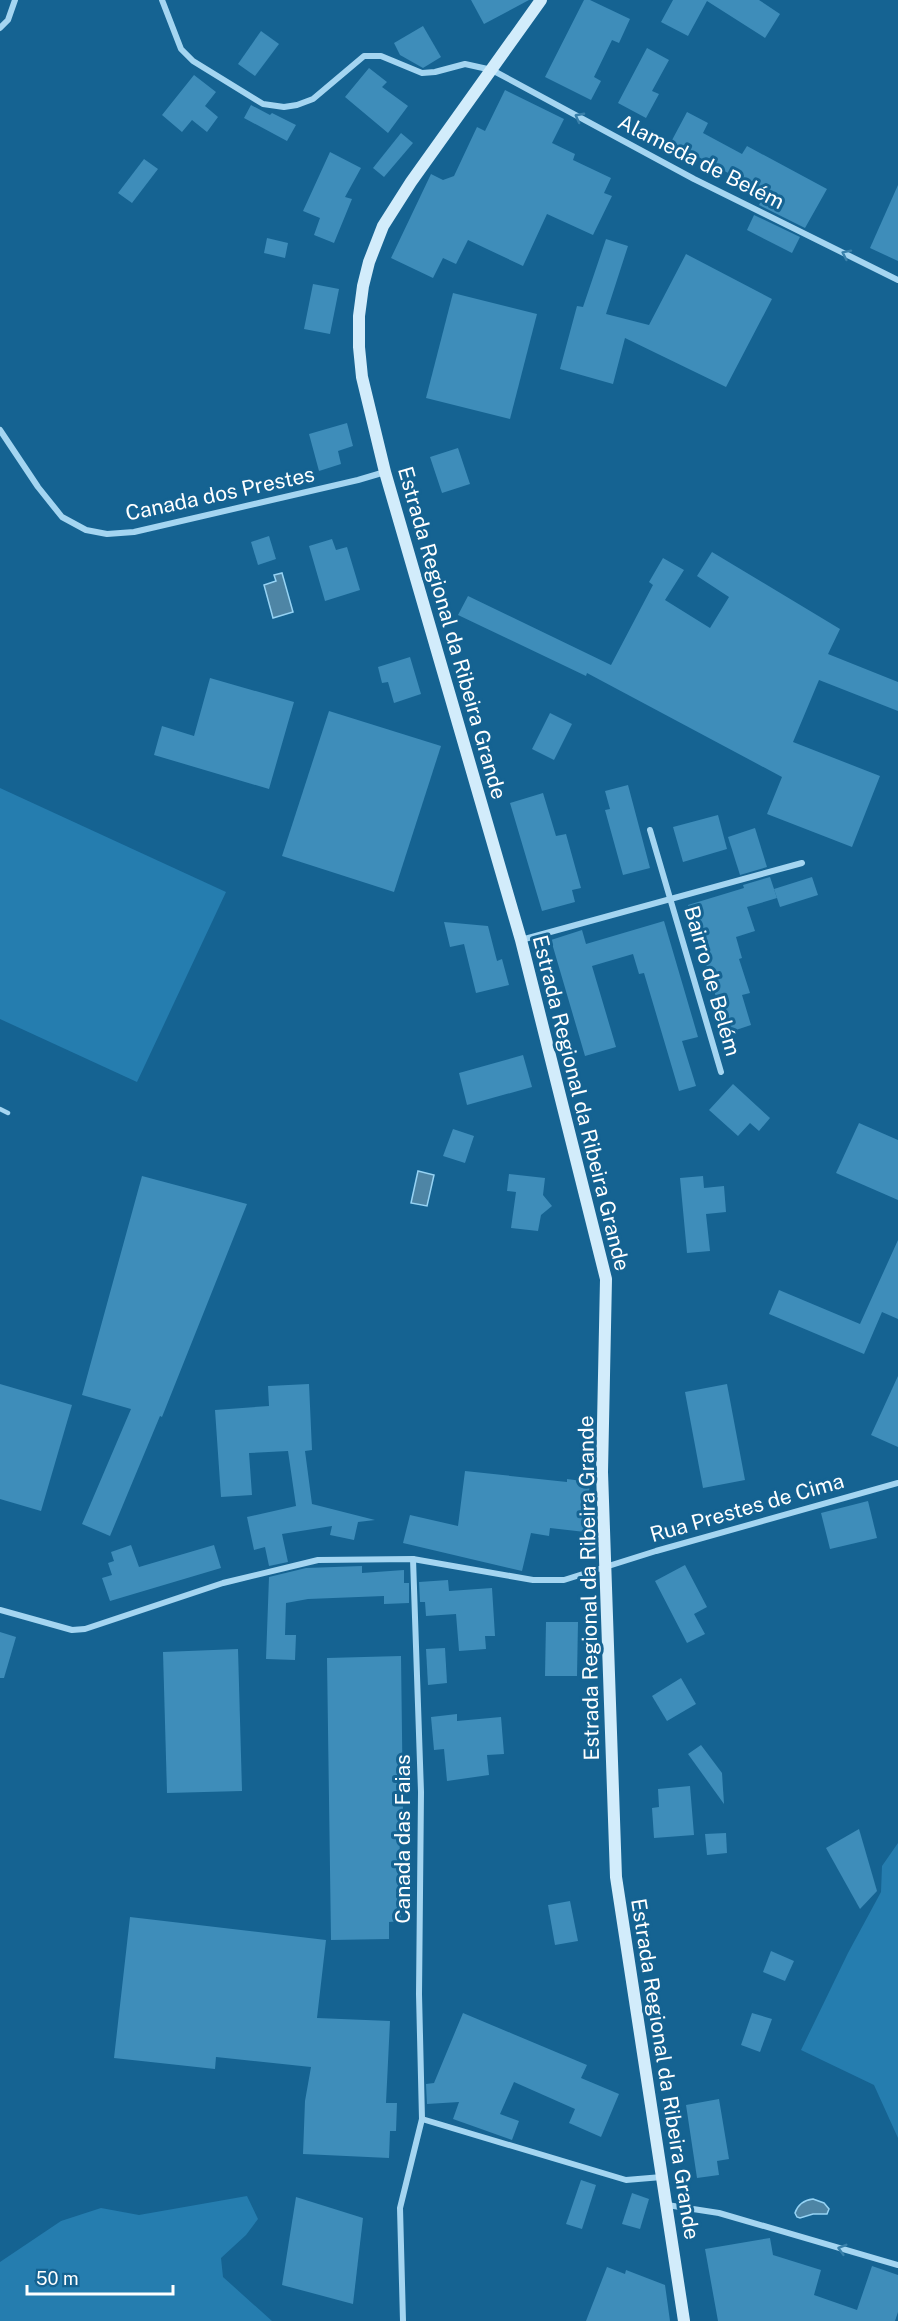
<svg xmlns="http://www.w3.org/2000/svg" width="898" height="2321" viewBox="0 0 898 2321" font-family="'Public Sans',sans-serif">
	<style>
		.green { fill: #257daf }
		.water { fill: #4e85a5; stroke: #96d3f4; stroke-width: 1.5 }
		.building { fill: #3e8dba }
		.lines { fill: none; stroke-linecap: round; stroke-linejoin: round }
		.lane { stroke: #a4d5f1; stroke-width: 4.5 }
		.street { stroke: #a4d5f1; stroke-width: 6 }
		.secondary { stroke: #d2ecfb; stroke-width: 12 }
		.oneway { stroke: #3980aa }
		.labels { text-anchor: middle; stroke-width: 6; stroke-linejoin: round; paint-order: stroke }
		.street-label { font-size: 21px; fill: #fff; stroke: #156392 }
	</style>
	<rect width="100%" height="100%" fill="#156392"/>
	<g class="green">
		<path d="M0,788l226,104 -89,190 -137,-63z"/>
		<path d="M898,1843v295l-24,-53 -73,-35 47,-97 33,-61 1,-26z"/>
		<path d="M247,2196l11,23 -12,16 -25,23 2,19 49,44h-272v-59l61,-41 40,-13 38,7z"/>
	</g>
	<g class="water">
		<path d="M282,573l11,39 -20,6 -9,-33 12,-4 -2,-6z"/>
		<path d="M418,1171l16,4 -7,31 -16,-3z"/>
		<path d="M813,2199l11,4 5,6 -2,5h-14l-13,4 -3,-1 -2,-4c3,-9 9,-13 18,-14z"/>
	</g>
	<g class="building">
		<path d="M471,0h58l-45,24z"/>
		<path d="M584,0h6l40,19 -11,24 -7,-3 -18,37 7,4 -10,19 -46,-23z"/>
		<path d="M673,0h86l21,14 -15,24 -58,-37 -19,35 -27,-14z"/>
		<path d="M423,26l18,31 -18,11 -23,-13 -6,-12z"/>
		<path d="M261,31l18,13 -24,32 -17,-12z"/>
		<path d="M647,48l22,12 -17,31 7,3 -13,24 -28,-15z"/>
		<path d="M369,68l18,14 -5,5 26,19 -20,27 -43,-36z"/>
		<path d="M194,75l22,17 -11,14 13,11 -11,15 -15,-12 -10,12 -20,-17z"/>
		<path d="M505,90l59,29 -12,24 23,11 -2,6 38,18 -7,15 8,3 -19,39 -46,-21 -24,52 -55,-26 -12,24 -13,-6 -10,20 -42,-20 40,-84 12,6 11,-4 23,-49 8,4z"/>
		<path d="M251,105l19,10 2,-2 24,12 -9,16 -43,-23z"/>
		<path d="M687,112l21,11 -5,10 39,21 5,-8 80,43 -22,39 -46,-23 6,-12 -94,-51z"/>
		<path d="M401,133l12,10 -29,34 -11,-9z"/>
		<path d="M330,152l31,16 -16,29 7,2 -18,44 -20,-8 6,-17 -17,-7z"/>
		<path d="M144,159l14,10 -26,34 -14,-10z"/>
		<path d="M898,185v76l-28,-13z"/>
		<path d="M754,215l46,22 -8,16 -45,-23z"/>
		<path d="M267,238l21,5 -3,15 -21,-5z"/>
		<path d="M606,239l22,7 -22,68 43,11 37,-71 86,45 -46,88 -101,-49 -12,46 -53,-15 17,-63 6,1z"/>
		<path d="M313,284l26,5 -9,45 -26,-5z"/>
		<path d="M453,293l84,21 -27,105 -84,-21z"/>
		<path d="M347,423l6,23 -15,5 3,13 -22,7 -10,-37z"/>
		<path d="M458,448l12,36 -28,9 -12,-36z"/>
		<path d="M269,536l7,23 -18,6 -7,-23z"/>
		<path d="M332,539l4,11 11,-3 13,43 -35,11 -16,-55z"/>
		<path d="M712,552l128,77 -12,25 70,28v29l-79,-31 -26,62 87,34 -28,71 -85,-33 15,-37 -195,-104 -1,3 -128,-61 10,-19 143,69 42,-80 -4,-3 14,-24 21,12 -19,30 45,28 19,-31 -32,-21z"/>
		<path d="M410,657l11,37 -27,9 -6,-21 -6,1 -4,-16z"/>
		<path d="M210,678l84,24 -25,87 -115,-34 8,-29 32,10z"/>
		<path d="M329,711l112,35 -47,146 -112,-36z"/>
		<path d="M550,713l22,11 -18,36 -22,-11z"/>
		<path d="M628,785l22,83 -27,7 -18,-65 5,-1 -5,-18z"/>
		<path d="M543,793l13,43 10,-2 15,54 -9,2 3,12 -33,9 -32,-108z"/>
		<path d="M718,815l9,34 -44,13 -10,-35z"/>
		<path d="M755,828l12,39 -27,8 -12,-38z"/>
		<path d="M770,877l7,21 -30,9 8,24 -19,6 6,21 -3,1 11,34 -8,2 9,30 -24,8 -39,-128 56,-17 -1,-3z"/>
		<path d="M812,877l6,18 -38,12 -6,-18z"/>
		<path d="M664,921l34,116 -16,4 14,45 -17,5 -35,-118 -5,1 -6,-20 -41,12 24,81 -31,9 -34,-116 31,-10 4,14z"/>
		<path d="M444,922l44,4 9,35 5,-2 7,26 -33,8 -12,-49 -14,3z"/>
		<path d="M523,1055l9,32 -65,18 -8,-32z"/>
		<path d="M733,1084l37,34 -11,13 -9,-8 -12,13 -29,-26z"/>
		<path d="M859,1123l39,17v60l-62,-27z"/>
		<path d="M453,1129l21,7 -9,27 -22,-7z"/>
		<path d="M509,1174l36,4 -2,17 9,11 -11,9 -3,16 -27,-3 5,-36 -9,-1z"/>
		<path d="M142,1176l105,28 -85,213 -2,-1 -50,120 -28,-12 49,-115 -49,-14z"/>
		<path d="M703,1176l1,12 20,-2 2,26 -20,2 4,37 -23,2 -7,-75z"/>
		<path d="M898,1240v79l-16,-7 -18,42 -95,-40 10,-24 81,34z"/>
		<path d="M898,1376v71l-27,-12z"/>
		<path d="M0,1384l72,21 -31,106 -41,-12z"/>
		<path d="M309,1384l3,66 -7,1 7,53 63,16 -17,2 -4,18 -24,-5 2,-9 -50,8 6,28 -19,4 -4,-19 -11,3 -7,-33 49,-11 -8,-55 -39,2 3,42 -31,2 -6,-87 54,-4 -1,-20z"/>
		<path d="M727,1384l18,96 -42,8 -18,-96z"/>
		<path d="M465,1471l102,11v-3l23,3 -5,50 -35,-4 -1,8 -18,-3 -9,38 -119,-28 7,-28 48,11z"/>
		<path d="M868,1501l9,37 -47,11 -9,-36z"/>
		<path d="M131,1545l8,22 75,-22 7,23 -111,33 -8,-23 10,-3 -4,-12 6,-2 -3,-9z"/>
		<path d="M685,1565l22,42 -13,7 11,20 -18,9 -32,-62z"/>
		<path d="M362,1566v7l42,-3v13h5v20l-25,1v-8l-76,3 -22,4 -1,32h11l-1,25 -29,-1 3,-82 37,-9z"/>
		<path d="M448,1580l1,11 43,-3 3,48h-10l1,13 -27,2 -3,-37 -30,2 -1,-14h-5l-1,-20z"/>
		<path d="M546,1622h32l-1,54h-32z"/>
		<path d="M0,1632l16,5 -12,41h-4z"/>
		<path d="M445,1648l2,35 -19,2 -2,-36z"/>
		<path d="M238,1649l4,142 -75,2 -4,-141z"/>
		<path d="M401,1656l2,155h-4l2,110 -12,1v17l-58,1 -4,-282z"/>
		<path d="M681,1678l15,26 -29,17 -15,-25z"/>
		<path d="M457,1714v7l44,-4 3,37 -17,1 2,20 -42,6 -3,-32 -10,1 -3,-33z"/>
		<path d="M701,1745l21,28 2,31 -36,-50z"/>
		<path d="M690,1786l4,49 -40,3 -2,-30 7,-1 -1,-18z"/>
		<path d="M859,1829l18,62 -17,18 -34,-61z"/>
		<path d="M726,1833l1,20 -20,2 -2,-21z"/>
		<path d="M570,1901l8,40 -23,4 -7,-40z"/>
		<path d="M130,1917l196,23 -9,78 73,3 -4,82h11l-1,28h-6l-1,27 -86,-4 2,-53 6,-34 -95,-10 -1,12 -101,-11z"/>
		<path d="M771,1951l23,10 -9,20 -22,-9z"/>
		<path d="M463,2013l124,52 -6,13 38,16 -18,43 -32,-14 6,-14 -61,-27 -14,32 19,7 -7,19 -59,-21 6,-17 -32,2 -1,-20 8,-1z"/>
		<path d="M752,2013l20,6 -12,33 -19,-7z"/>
		<path d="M719,2099l10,60 -12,2 2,14 -22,3 -11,-73z"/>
		<path d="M581,2180l15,5 -14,44 -16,-5z"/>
		<path d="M632,2193l17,6 -9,30 -18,-5z"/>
		<path d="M296,2197l67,21 -10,86 -71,-19z"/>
		<path d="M770,2238l3,17 48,15 -7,25 43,15 15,-44 26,9v37l-3,9h-177l-13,-72z"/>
		<path d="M607,2267l18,7 1,-4 39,15 5,36h-84z"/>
	</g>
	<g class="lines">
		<path class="lane" d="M0,1109l8,4"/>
		<g class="street">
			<path d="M162,0l19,49 12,12 70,43 21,3 13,-2 16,-6 51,-43h17l41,17 13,-1 30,-8 27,6 202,109 204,101"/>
			<path d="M0,28l8,-8 7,-20"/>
			<path d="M0,430l38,57 24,30 24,13 21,4 27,-2 224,-52 27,-8"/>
			<path d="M650,830l71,242"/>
			<path d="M521,940l281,-77"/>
			<path d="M0,1610l72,20 13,-1 138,-46 95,-23 95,-1 120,21h31l92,-29 242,-68"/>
			<path d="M422,2119l204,61 36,-3"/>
			<path d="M667,2205l52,8 179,52"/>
			<path d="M403,2321l-3,-113 22,-89 -3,-125 2,-202 -8,-233"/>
		</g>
		<path class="secondary" d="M541,0l-130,182 -28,44 -14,36 -6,24 -4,30v31l3,30 23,95 136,468 85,339 -4,193 14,405 68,444"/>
	</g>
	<defs><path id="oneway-chevron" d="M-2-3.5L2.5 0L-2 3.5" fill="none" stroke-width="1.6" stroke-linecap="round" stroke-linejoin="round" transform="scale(1.5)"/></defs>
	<g class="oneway">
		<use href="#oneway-chevron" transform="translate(579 117) rotate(-152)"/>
		<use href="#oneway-chevron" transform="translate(846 254) rotate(-154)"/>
		<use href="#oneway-chevron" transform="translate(842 2249) rotate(-164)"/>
	</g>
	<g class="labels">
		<g class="street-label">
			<text transform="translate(701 162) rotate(27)" y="7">Alameda de Belém</text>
			<text transform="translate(220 494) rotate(-12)" y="7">Canada dos Prestes</text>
			<text transform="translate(452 633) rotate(74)" y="7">Estrada Regional da Ribeira Grande</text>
			<text transform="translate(712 981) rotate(74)" y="7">Bairro de Belém</text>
			<text transform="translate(581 1103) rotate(76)" y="7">Estrada Regional da Ribeira Grande</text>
			<text transform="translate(747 1508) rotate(-16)" y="7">Rua Prestes de Cima</text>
			<text transform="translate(589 1588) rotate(-91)" y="7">Estrada Regional da Ribeira Grande</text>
			<text transform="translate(403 1839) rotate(-90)" y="7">Canada das Faias</text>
			<text transform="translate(665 2069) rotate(81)" y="7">Estrada Regional da Ribeira Grande</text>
		</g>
	</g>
	<path d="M27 2285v9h146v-9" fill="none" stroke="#ffffff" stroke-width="3"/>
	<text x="36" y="2285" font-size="18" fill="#ffffff" stroke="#156392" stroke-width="4.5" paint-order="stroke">50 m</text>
</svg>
